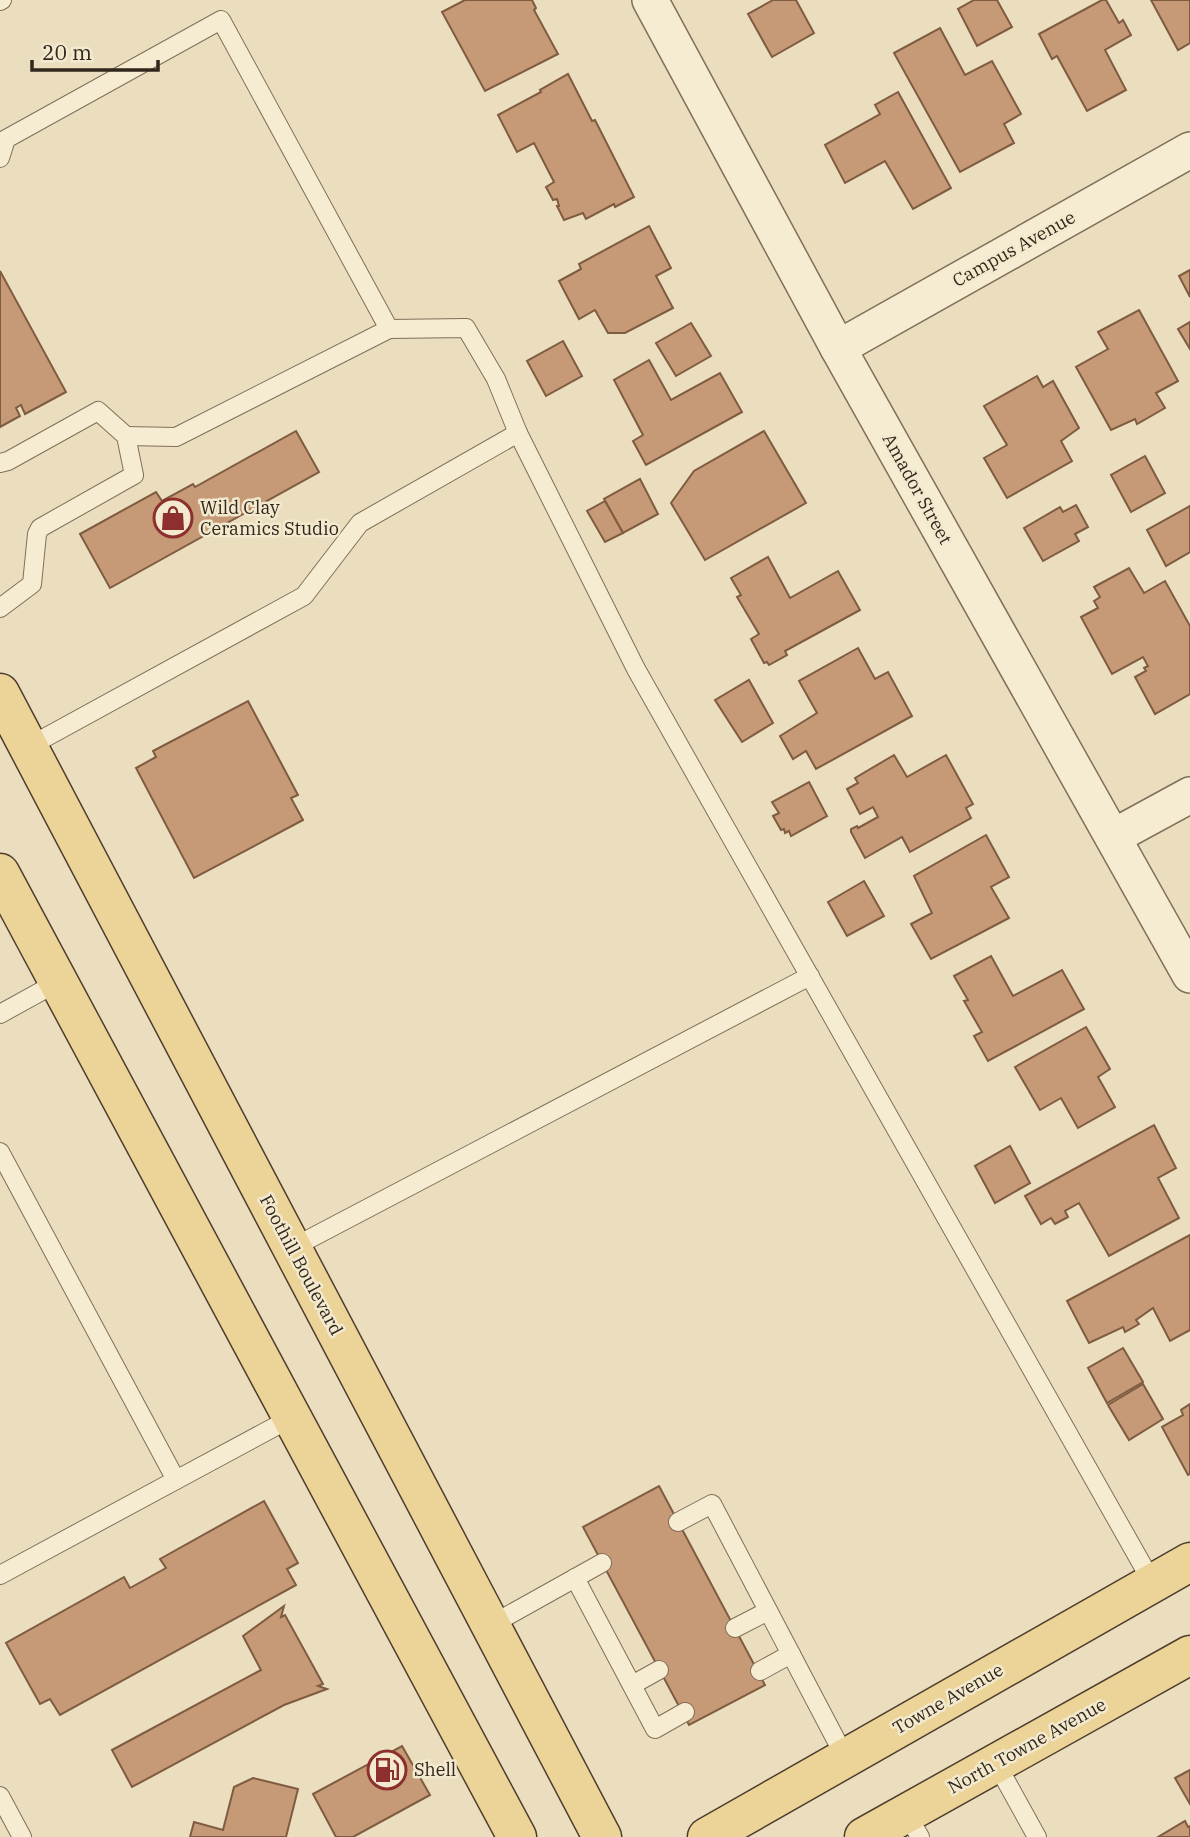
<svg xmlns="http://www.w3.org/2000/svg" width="1190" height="1837" viewBox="0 0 1190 1837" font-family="'IBM Plex Serif',serif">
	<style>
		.building { fill: #c69a77; stroke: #7f5b40; stroke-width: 2 }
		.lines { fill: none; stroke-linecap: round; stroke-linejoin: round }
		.lane-casing { stroke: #816f59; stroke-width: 20 }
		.street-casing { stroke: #816f59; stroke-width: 38 }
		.primary-casing { stroke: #4f3e2d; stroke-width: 41 }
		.lane { stroke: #f6ecd1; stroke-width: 18 }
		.street { stroke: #f6ecd1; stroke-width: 35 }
		.primary { stroke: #ecd498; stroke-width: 38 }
		.labels { text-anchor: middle; stroke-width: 5; stroke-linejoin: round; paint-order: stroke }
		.street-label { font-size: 18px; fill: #32271c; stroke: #f2e9ce }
		.poi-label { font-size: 18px; fill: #32271c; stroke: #f2e9ce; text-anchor: start }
	</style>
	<rect width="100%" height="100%" fill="#eadebf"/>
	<g class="building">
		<path d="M465,0h67l4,8 -2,2 24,44 -73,37 -43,-79z"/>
		<path d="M773,0h23l18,33 -42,24 -24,-43z"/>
		<path d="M974,0h23l15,27 -35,19 -19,-37z"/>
		<path d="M1102,0h4l13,23 4,-3 8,15 -26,15 21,40 -39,21 -30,-55 -5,3 -13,-25z"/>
		<path d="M1151,0h39v43l-12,7z"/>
		<path d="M940,28l25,47 27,-14 29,53 -17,10 10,19 -54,29 -66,-119z"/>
		<path d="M568,74l24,47 3,-1 39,77 -19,10 -1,-3 -28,15 -3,-6 -19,7 -7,-14h2l-2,-7 -4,1 -7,-13 8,-5 -20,-39 -17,9 -19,-37 43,-23 -1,-2z"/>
		<path d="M898,92l53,96 -38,21 -28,-48 -40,22 -20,-38 55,-31 -5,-9z"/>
		<path d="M649,226l22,42 -15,8 17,32 -48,25h-17l-13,-23 -16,9 -20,-38 22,-12 -2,-5z"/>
		<path d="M1190,270v27l-11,-21z"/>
		<path d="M0,271l66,121 -41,22 -4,-9 -5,3 4,8 -20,11z"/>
		<path d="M1139,310l39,71 -22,12 9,15 -28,16 -2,-5 -24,11 -35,-63 32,-18 -10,-17z"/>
		<path d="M1190,322v27l-12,-20z"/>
		<path d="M691,323l20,33 -35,20 -20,-33z"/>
		<path d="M563,341l19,35 -36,20 -19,-35z"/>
		<path d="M649,360l22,40 49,-27 22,39 -96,53 -13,-24 10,-6 -29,-55z"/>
		<path d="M1037,376l6,11 10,-6 26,47 -18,13 11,20 -65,37 -23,-40 23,-13 -23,-39z"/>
		<path d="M296,431l23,41 -209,116 -30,-54 76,-42 6,9 31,-17 2,3z"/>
		<path d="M764,431l42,72 -101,57 -34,-57 23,-32z"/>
		<path d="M1145,456l20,37 -34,19 -20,-37z"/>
		<path d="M640,479l18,35 -35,19 -19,-34z"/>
		<path d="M605,501l18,32 -18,9 -18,-31z"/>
		<path d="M1076,505l12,22 -13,7 4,7 -36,20 -19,-33 36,-21 3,5z"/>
		<path d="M1190,506v46l-24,14 -19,-36z"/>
		<path d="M768,557l22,41 48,-27 22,39 -75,41 2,4 -18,10 -2,-3 -3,1 -13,-24 8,-5 -22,-37 4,-2 -10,-17z"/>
		<path d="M1129,568l15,25 21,-12 25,45v68l-35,20 -20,-37 11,-6 -2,-3 4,-2 -5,-9 -31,17 -31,-57 17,-9 -4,-7 6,-4 -6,-10z"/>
		<path d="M858,648l17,31 13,-7 24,44 -96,53 -10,-18 -13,8 -13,-23 37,-23 -18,-32z"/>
		<path d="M749,680l24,43 -31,19 -27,-42z"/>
		<path d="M248,701l50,94 -7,3 12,22 -109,58 -58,-110 20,-11 -3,-6z"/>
		<path d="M894,755l13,22 39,-22 27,49 -7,4 5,10 -61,34 -8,-15 -37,21 -14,-26v-3l6,-3 1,2 20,-11 -5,-10 -13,7 -13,-25 11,-6 -3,-5z"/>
		<path d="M809,782l18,34 -36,20 -2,-5 -4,2 -1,-4 -3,1 -8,-14 6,-3 -7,-11z"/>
		<path d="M986,835l23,42 -18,10 18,31 -78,41 -20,-35 21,-11 -18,-37z"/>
		<path d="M864,881l20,35 -37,20 -19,-34z"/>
		<path d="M991,956l22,40 49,-26 22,39 -96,52 -14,-25 8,-4 -18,-31 4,-1 -14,-24z"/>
		<path d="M1086,1027l24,42 -12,8 17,30 -37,21 -17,-30 -21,12 -25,-43z"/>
		<path d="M1154,1125l22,43 -18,10 21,40 -70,38 -30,-53 -14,8 3,6 -13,7 -4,-6 -10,6 -16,-28z"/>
		<path d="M1010,1146l20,37 -35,20 -20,-37z"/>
		<path d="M1190,1235v95l-20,11 -17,-33 -17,12 3,4 -14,8 -2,-5 -34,16 -22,-42z"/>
		<path d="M1123,1348l20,34 -36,21 -19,-35z"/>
		<path d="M1143,1384l20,35 -34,21 -21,-35z"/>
		<path d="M1190,1404v70l-2,1 -26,-48 21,-12 -2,-5z"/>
		<path d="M659,1486l106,199 -76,40 -106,-198z"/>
		<path d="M264,1501l34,62 -11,6 9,16 -236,130 -10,-16 -10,5 -34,-61 118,-66 6,11 36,-20 -6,-9z"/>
		<path d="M284,1606l-3,11 4,-2 38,69 -5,2 9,3 -43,16 -152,82 -20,-37 149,-80 -18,-34z"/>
		<path d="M402,1746l28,49 -77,42h-17l-23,-43z"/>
		<path d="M1190,1770v34l-15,-26z"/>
		<path d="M253,1778l45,11 -12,48h-96l4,-15 29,8 11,-43z"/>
		<path d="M1185,1821l3,6 2,-1v11h-32z"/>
	</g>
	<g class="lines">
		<defs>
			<g id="lane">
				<path d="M0,1l2,-1"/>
				<path d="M0,158l6,-19 215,-119 168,309 -213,108 -50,-1"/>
				<path d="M389,329l77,-1 30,51 22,54 118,236 516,913"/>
				<path d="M0,463l8,-2 90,-50 28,25 8,39 -94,53 -3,6 -5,50 -32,24"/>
				<path d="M28,747l276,-151 56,-73 158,-90"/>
				<path d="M0,1014l58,-32"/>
				<path d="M0,1152l176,328 117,-63"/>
				<path d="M292,1248l518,-272"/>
				<path d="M678,1522l34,-18 133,253"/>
				<path d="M0,1575l176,-95"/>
				<path d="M575,1578l80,151 30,-17"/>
				<path d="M491,1625l111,-62"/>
				<path d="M735,1628l33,-17"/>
				<path d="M760,1671l31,-17"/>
				<path d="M632,1685l27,-15"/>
				<path d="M996,1763l41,74"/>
				<path d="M0,1796l22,41"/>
				<path d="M906,1813l14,24"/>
			</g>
			<g id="street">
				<path d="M650,0l188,348 352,627"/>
				<path d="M838,348l352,-198"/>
				<path d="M1113,837l77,-42"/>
			</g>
			<g id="primary">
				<path d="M0,693l602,1144"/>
				<path d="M0,873l517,964"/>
				<path d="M707,1837l483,-275"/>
				<path d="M864,1837l326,-182"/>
			</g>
		</defs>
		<use href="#lane" class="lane-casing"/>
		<use href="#street" class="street-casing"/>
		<use href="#primary" class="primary-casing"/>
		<use href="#lane" class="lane"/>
		<use href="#street" class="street"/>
		<use href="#primary" class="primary"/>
	</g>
	<defs>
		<symbol id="shop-ring" viewBox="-11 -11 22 22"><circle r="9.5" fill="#f2e9ce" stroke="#8c2f2d" stroke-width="1.5"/><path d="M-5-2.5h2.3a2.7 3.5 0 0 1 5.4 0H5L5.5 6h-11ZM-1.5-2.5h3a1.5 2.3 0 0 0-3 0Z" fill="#8c2f2d"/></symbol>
		<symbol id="fuel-ring" viewBox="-11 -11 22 22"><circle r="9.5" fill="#f2e9ce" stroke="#8c2f2d" stroke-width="1.5"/><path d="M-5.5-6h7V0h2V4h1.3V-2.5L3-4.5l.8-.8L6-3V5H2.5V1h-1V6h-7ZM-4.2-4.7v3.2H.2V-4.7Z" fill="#8c2f2d"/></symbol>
	</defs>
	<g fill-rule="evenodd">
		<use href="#shop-ring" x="151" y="496" width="44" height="44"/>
		<use href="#fuel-ring" x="365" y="1748" width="44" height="44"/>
	</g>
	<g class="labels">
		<g class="street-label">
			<text transform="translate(1014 249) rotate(-29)" y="6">Campus Avenue</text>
			<text transform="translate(917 489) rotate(61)" y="6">Amador Street</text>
			<text transform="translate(301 1265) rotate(62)" y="6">Foothill Boulevard</text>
			<text transform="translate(948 1699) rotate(-30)" y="6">Towne Avenue</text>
			<text transform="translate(1027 1746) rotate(-29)" y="6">North Towne Avenue</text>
		</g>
		<g class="poi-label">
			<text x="200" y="514">Wild Clay<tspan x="200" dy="21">Ceramics Studio</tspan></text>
			<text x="414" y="1776">Shell</text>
		</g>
	</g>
	<path d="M32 60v10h126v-10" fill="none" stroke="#32271c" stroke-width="3.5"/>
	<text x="42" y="60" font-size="21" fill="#32271c" stroke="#f2e9ce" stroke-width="5" paint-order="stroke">20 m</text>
</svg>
